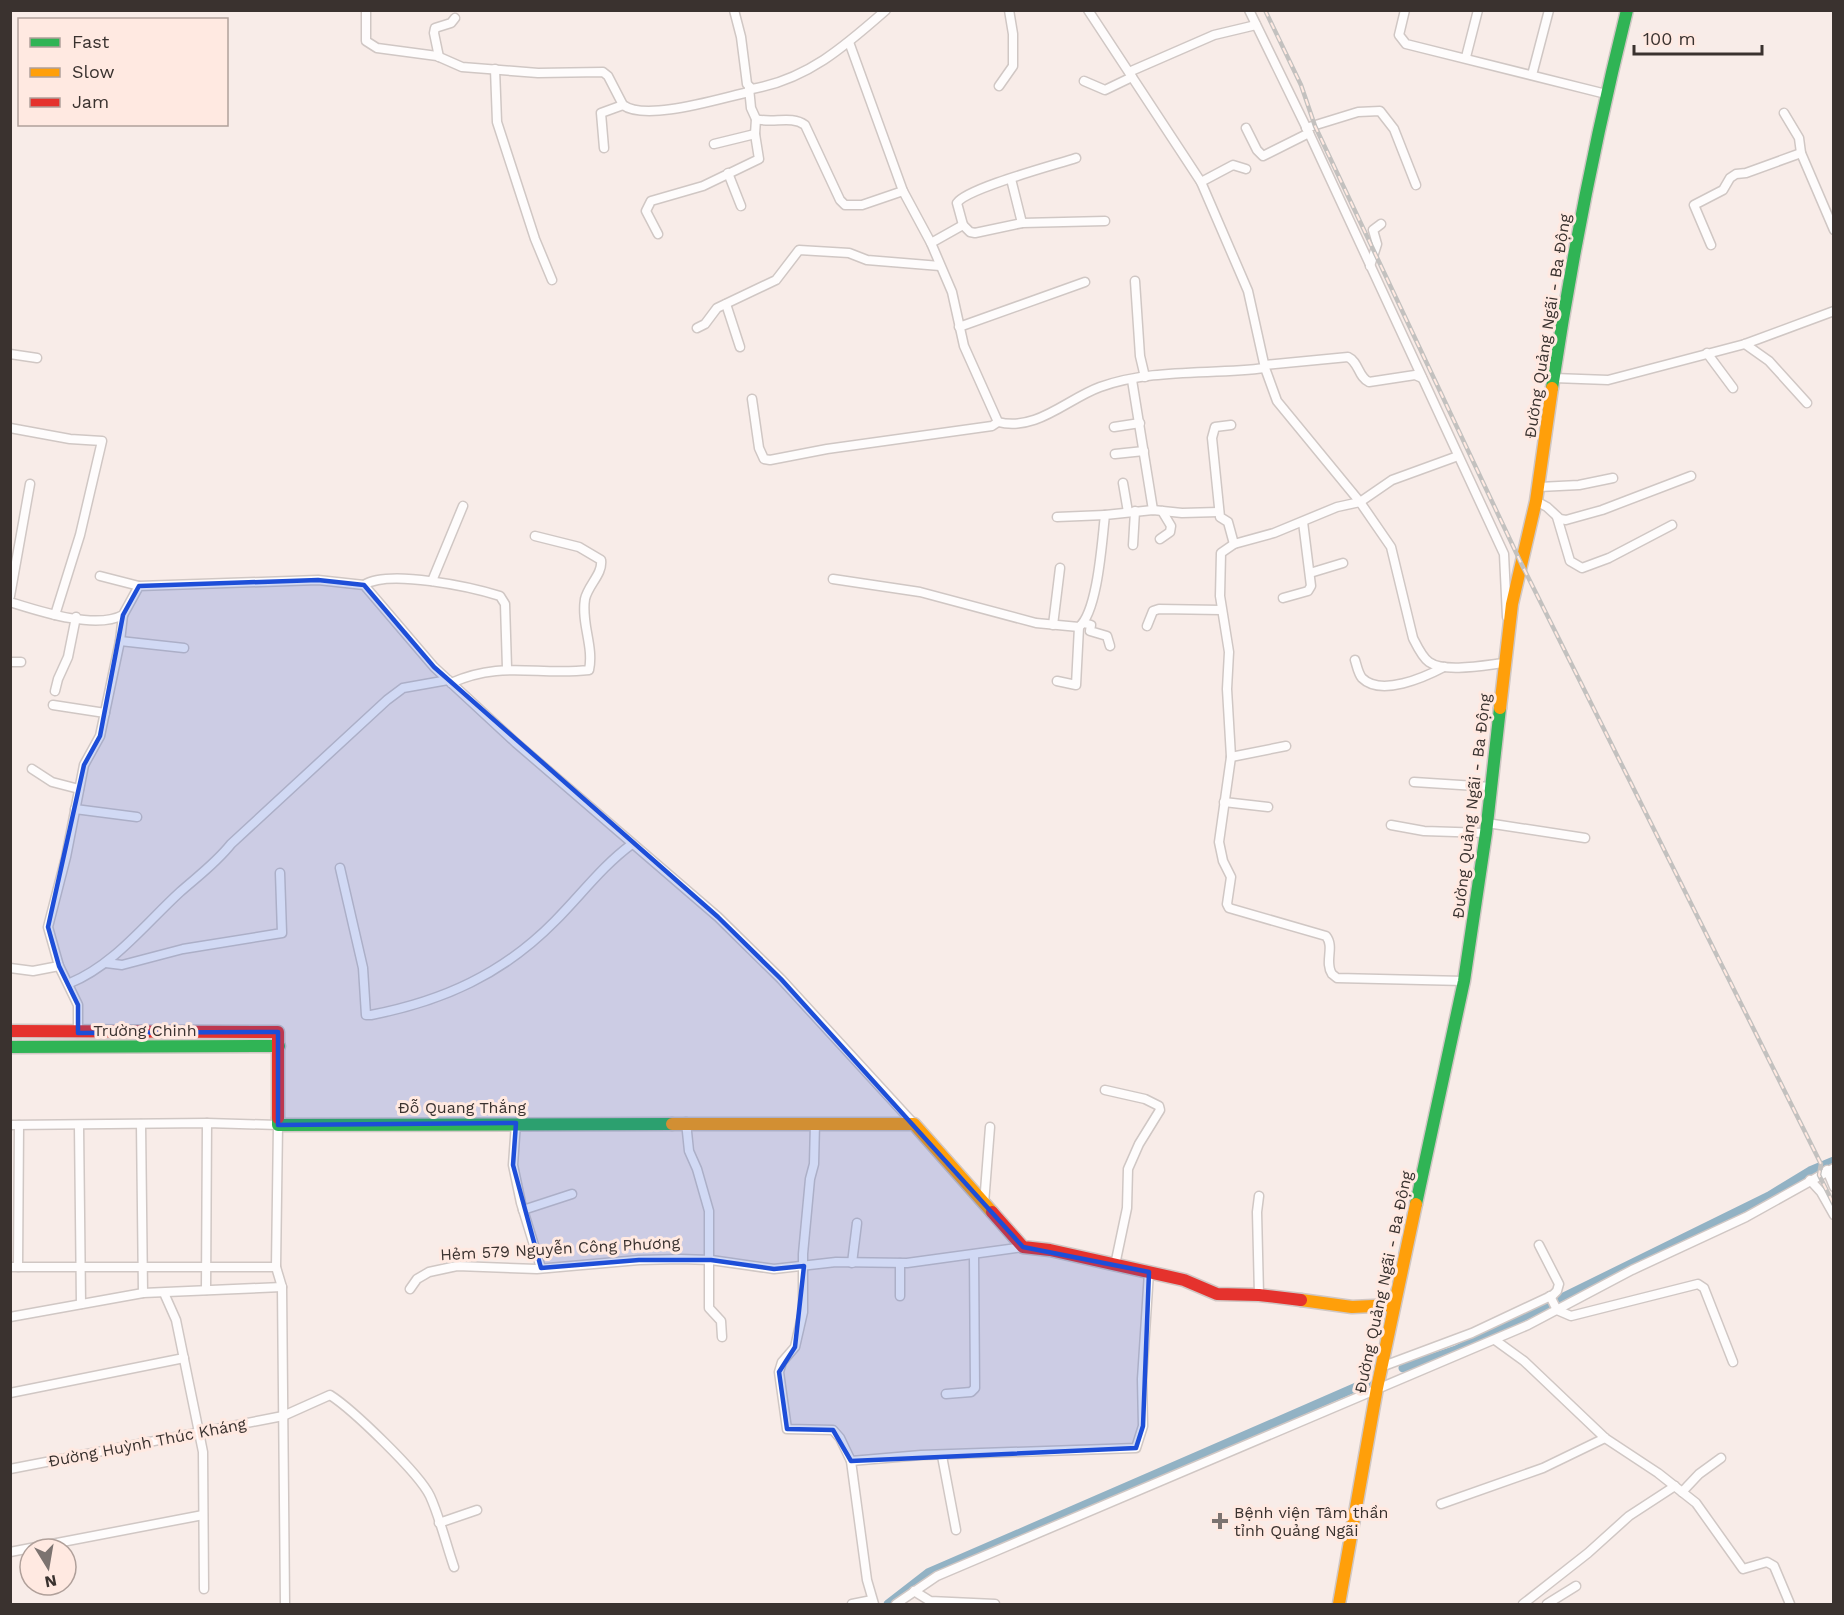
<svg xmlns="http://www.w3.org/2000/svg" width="1844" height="1615" viewBox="0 0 1844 1615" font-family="'Work Sans',sans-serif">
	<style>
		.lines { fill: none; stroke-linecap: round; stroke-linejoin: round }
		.canal { stroke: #92b2c4; stroke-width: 9 }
		.street-casing { stroke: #d0c7c4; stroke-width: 11 }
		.fast-casing { stroke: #d0c7c4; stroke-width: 15 }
		.slow-casing { stroke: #d0c7c4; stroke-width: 15 }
		.jam-casing { stroke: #d0c7c4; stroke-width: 15 }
		.street { stroke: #fefcfc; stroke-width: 8 }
		.fast { stroke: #30b455; stroke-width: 12 }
		.slow { stroke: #ff9f0a; stroke-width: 12 }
		.jam { stroke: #e5322d; stroke-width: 12 }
		.rail-casing { stroke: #c3c1bf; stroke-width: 4.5 }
		.rail { stroke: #ffe9e1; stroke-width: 2; stroke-dasharray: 7; stroke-linecap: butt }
		.marked { fill: #1d4ed8; fill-opacity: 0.2; stroke: #1d4ed8; stroke-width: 4.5; stroke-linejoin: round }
		.poi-dot { fill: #7c7370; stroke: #ffe9e1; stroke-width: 2 }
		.labels { text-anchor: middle; stroke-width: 6; stroke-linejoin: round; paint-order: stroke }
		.street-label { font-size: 16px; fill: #3a322f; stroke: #ffe9e1 }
		.poi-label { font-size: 16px; fill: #3a322f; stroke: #ffe9e1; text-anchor: start }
	</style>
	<rect width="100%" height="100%" fill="#f8ece8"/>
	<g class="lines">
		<g class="canal">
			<path d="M1403,1368l53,-18 313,-154 41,-25 24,-10"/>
			<path d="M888,1604l40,-31 440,-191"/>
		</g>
		<defs>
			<g id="street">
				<path d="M366,10v31l11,7 60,8 25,11 76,6 65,-1 5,4 15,29c23,17 98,-7 126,-13"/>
				<path d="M734,10l7,27 6,47 5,5c56,-10 93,-43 134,-79"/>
				<path d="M1088,10l113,172 47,109 17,77 12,33 83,101 31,45 22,91c4,8 9,19 16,24 15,11 57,3 75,1"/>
				<path d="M1249,10l60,123 195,421 3,63"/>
				<path d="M1405,10l-6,25 7,9 200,50"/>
				<path d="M849,42l54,149 28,52 21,49 12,54 34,76c38,10 69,-23 102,-35 53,-19 111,-12 165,-19"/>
				<path d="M439,57l-5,-24 1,-5 16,-5 4,-5"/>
				<path d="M1466,57l12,-47"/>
				<path d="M495,69l2,53 38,117 17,41"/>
				<path d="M1129,72l85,-37 42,-10"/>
				<path d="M1532,75l17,-65"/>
				<path d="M1084,81l21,9 27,-13"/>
				<path d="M999,86l14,-20v-32l-4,-24"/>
				<path d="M749,88l2,20 5,11c17,5 35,-4 49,6l35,75 5,5h17l41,-14"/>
				<path d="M1784,113l15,25 2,15 33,77"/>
				<path d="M1246,128l11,22 6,6 46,-23"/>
				<path d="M1306,128l52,-16 22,-1 14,18 22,56"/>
				<path d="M714,144l41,-10"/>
				<path d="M604,148l-3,-35 22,-8"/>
				<path d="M728,173l13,33"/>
				<path d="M1011,179l11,44"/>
				<path d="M1201,182l32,-17 13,4"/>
				<path d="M963,225l-6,-22c10,-15 98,-38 119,-45"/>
				<path d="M658,234l-12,-23 5,-10 52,-15 56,-27 -4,-25 1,-15"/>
				<path d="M931,243l32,-18 7,7 5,1 47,-10 83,-2"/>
				<path d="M1711,245l-17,-40 29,-15 7,-12 6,-4 10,-1 55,-20"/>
				<path d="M1370,266l7,-22 -4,-14 8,-6"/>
				<path d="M1135,281l5,75 5,21"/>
				<path d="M726,304l14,43"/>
				<path d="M959,327l126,-45"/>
				<path d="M697,328l8,-4 12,-16 59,-28 23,-30 50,3 18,7 73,6"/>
				<path d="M1745,344l24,17 38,42"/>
				<path d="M1707,353l26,35"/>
				<path d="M10,354l27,4"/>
				<path d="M1265,365l83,-8c11,5 10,20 21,25l46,-7 7,3"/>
				<path d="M1554,378l54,2 137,-36 89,-33"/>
				<path d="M1132,380l21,130"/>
				<path d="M752,399l7,49 5,11 6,1 57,-11 165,-23 6,-4"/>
				<path d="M1231,425l-16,2 -3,11 8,79 8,5 6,22"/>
				<path d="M1114,427l26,-4"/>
				<path d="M10,428l60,11 32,2 -22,94 -25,80"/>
				<path d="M1115,454l29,-3"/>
				<path d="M1458,456l-66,24 -32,22 -23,5 -63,26 -40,11 -13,9 -1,43 9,56 -2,37 4,68 -12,85 4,19 8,16 -4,27 2,4 97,28c9,11 -2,26 6,38l5,4 127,3"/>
				<path d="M1123,483l5,29"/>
				<path d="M1539,487l40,-2 34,-7"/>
				<path d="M1536,501l11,6 13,12 6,1 36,-10 89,-34"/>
				<path d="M1057,517l48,-2"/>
				<path d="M1557,517l13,44 12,7 27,-10 63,-33"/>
				<path d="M1160,539l10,-7 1,-6 -9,-15"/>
				<path d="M1133,545l2,-34"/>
				<path d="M1310,573l33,-10"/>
				<path d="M100,576l39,10"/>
				<path d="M833,579l87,13 116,31 43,4c19,-16 23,-87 26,-112l48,-5 29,3 37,-1"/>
				<path d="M432,581l31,-75"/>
				<path d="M364,585c25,-16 107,2 136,11l5,8 2,64"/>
				<path d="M10,596l20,-112"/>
				<path d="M1283,598l25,-7 3,-5 -8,-64"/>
				<path d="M10,602c29,9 85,28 113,13l16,-29 179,-6 46,5 70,82 82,76 202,174 63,62 133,145"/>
				<path d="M1084,623l7,2 -1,6 17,5 3,10"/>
				<path d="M1053,625l7,-57"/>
				<path d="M1147,626l6,-15 6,-2 62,1"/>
				<path d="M120,641l64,7"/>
				<path d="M1355,660c2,6 3,13 7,18 19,19 63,-1 82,-11"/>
				<path d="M10,662h11"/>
				<path d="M1057,681l19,4 3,-58"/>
				<path d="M451,683c51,-23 86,-7 138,-13 5,-24 -8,-46 -4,-71 3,-14 18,-25 16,-39l-22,-13 -44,-11"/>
				<path d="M55,691l3,-12 10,-22 8,-40"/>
				<path d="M53,705l52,8"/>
				<path d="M1231,757l55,-11"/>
				<path d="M32,769l20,13 27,7"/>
				<path d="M1414,782l77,5"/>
				<path d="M1224,802l44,5"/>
				<path d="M75,809l62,8"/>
				<path d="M1487,823l98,15"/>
				<path d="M1391,825l33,6 62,2"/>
				<path d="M340,868l23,100 3,47h5c72,-14 132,-41 184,-94 26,-26 47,-55 77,-77"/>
				<path d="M106,963l16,2 61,-16 99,-16 -2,-60"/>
				<path d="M10,968l23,3 26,-5"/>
				<path d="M70,983c44,-18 75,-59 110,-91 18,-16 36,-29 51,-48l156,-144 16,-12 45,-8"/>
				<path d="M78,1033v-28l-19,-39 -11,-39 18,-70 18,-92 16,-29 20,-95 3,-26"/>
				<path d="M1105,1090l40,9 14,7 1,4 -21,34 -11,25 -1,39 -12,57"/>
				<path d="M686,1122l3,29 8,18 12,42v97l12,13 1,16"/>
				<path d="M516,1123l-3,42 8,38 20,65"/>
				<path d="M815,1123l-1,41 -4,15 -7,75v58l-8,35 -13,15 -3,10 8,57 46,1 7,8 11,23 16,119 7,24"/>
				<path d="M141,1124l2,169"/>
				<path d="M10,1125l197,-2 71,2 -2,142 6,20 3,317"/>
				<path d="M79,1126l2,178"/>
				<path d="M1827,1170l7,17"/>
				<path d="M1810,1180l11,12 13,23"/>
				<path d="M984,1204l6,-77"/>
				<path d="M523,1210l49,-16"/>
				<path d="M852,1263l5,-40"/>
				<path d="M900,1263v33"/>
				<path d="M10,1267h266"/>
				<path d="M18,1267l1,-142"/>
				<path d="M410,1289l7,-10 12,-7 28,-6 80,3 102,-9 41,-1 31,1 63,9 62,-7 71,1 116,-16"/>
				<path d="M206,1290l1,-167"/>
				<path d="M164,1293l12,27 27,132 1,137"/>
				<path d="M1259,1295l-2,-83 2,-16"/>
				<path d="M1550,1296l7,14 14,6 127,-32 6,4 29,74"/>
				<path d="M10,1317l133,-24 139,-6"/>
				<path d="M1495,1340l29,21 81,77 53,35 38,30 47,66 24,-7 7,4 16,38"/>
				<path d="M1381,1367l91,-34 81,-38 4,-4 2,-7 -20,-39"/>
				<path d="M10,1393l174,-35"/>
				<path d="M946,1394l25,-2 4,-4 -1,-133"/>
				<path d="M942,1456l14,74"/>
				<path d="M851,1461l70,-6 215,-7 7,-22 -1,-47 7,-107"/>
				<path d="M10,1469l273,-53 47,-21c22,14 89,78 100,101 10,22 16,48 24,71"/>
				<path d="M1682,1492l17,-18 22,-16"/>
				<path d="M1441,1504l102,-36 62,-30"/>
				<path d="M439,1523l38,-13"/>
				<path d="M10,1552l193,-37"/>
				<path d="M914,1591l16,10 65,3"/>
				<path d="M852,1604l20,-4"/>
				<path d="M896,1604l41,-28 591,-251 104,-55 114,-53 88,-49"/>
				<path d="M1523,1604l65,-51 41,-37 46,-30"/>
				<path d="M1547,1604l29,-18"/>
			</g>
			<g id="fast">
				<path d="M1552,388c19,-127 44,-253 75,-378"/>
				<path d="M10,1047l269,-1"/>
				<path d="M278,1118v7l394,-1"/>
				<path d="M1416,1204l48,-223 22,-148 14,-125"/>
			</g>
			<g id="slow">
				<path d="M1500,708l12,-104 24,-103 16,-113"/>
				<path d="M672,1124h242l78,88"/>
				<path d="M1301,1300l51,7 42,-2"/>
				<path d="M1339,1604l38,-216 39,-184"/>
			</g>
			<g id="jam">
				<path d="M10,1031l268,1v86"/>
				<path d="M992,1212l31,35 27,3 134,30 33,14 42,1 42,5"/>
			</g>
		</defs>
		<use href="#street" class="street-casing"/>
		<use href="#fast" class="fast-casing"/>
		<use href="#slow" class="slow-casing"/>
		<use href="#jam" class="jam-casing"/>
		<use href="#street" class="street"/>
		<use href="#fast" class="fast"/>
		<use href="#slow" class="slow"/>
		<use href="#jam" class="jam"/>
		<defs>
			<path id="rail" d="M1265,10l36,75 14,41 206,437 300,601 -2,11 15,30"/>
		</defs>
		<use href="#rail" class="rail-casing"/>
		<use href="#rail" class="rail"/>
	</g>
	<path class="marked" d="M318,580l46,5 70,82 284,250 63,62 242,268 126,25 -6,154 -7,22 -285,13 -18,-31 -46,-1 -8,-57 16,-25 9,-81 -30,3 -63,-9h-72l-98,8 -28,-103 3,-42 -238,2v-93l-200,1v-28l-19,-39 -11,-39 36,-162 16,-29 23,-121 16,-29z"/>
	<path class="poi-dot" d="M1217 1512h6v6h6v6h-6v6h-6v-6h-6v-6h6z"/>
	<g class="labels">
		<g class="street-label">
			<text transform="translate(1547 326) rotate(-81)" y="6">Đường Quảng Ngãi - Ba Động</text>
			<text transform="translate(1471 806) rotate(-83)" y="6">Đường Quảng Ngãi - Ba Động</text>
			<text x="145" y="1036">Trường Chinh</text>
			<text x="462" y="1113">Đỗ Quang Thắng</text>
			<text transform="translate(560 1248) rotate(-3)" y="6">Hẻm 579 Nguyễn Công Phương</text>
			<text transform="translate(1383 1282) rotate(-78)" y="6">Đường Quảng Ngãi - Ba Động</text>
			<text transform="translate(147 1442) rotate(-11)" y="6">Đường Huỳnh Thúc Kháng</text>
		</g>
		<g class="poi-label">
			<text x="1234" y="1518">Bệnh viện Tâm thần<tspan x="1234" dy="18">tỉnh Quảng Ngãi</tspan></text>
		</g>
	</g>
	<rect width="1844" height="1615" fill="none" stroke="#3a322f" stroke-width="24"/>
	<rect x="18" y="18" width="210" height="108" fill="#ffe9e1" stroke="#b0a09a" stroke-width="1.5"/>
	<rect x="30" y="38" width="30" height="9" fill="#30b455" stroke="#b0a09a" stroke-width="1.5"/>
	<text x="72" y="48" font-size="18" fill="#3a322f">Fast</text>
	<rect x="30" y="68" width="30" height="9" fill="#ff9f0a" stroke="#b0a09a" stroke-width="1.5"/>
	<text x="72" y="78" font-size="18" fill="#3a322f">Slow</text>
	<rect x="30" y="98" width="30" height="9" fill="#e5322d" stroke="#b0a09a" stroke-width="1.5"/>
	<text x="72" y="108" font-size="18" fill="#3a322f">Jam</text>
	<g transform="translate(48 1567) rotate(169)"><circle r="28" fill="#ffe9e1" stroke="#b0a09a" stroke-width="1.5"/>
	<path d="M0-4.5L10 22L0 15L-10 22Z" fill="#7c7370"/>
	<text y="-9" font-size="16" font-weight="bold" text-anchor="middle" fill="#3a322f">N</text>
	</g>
	<path d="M1634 45v9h128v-9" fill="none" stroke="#3a322f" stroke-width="3"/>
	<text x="1643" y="45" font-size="18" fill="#3a322f" stroke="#ffe9e1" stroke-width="4.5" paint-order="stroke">100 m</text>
</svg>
